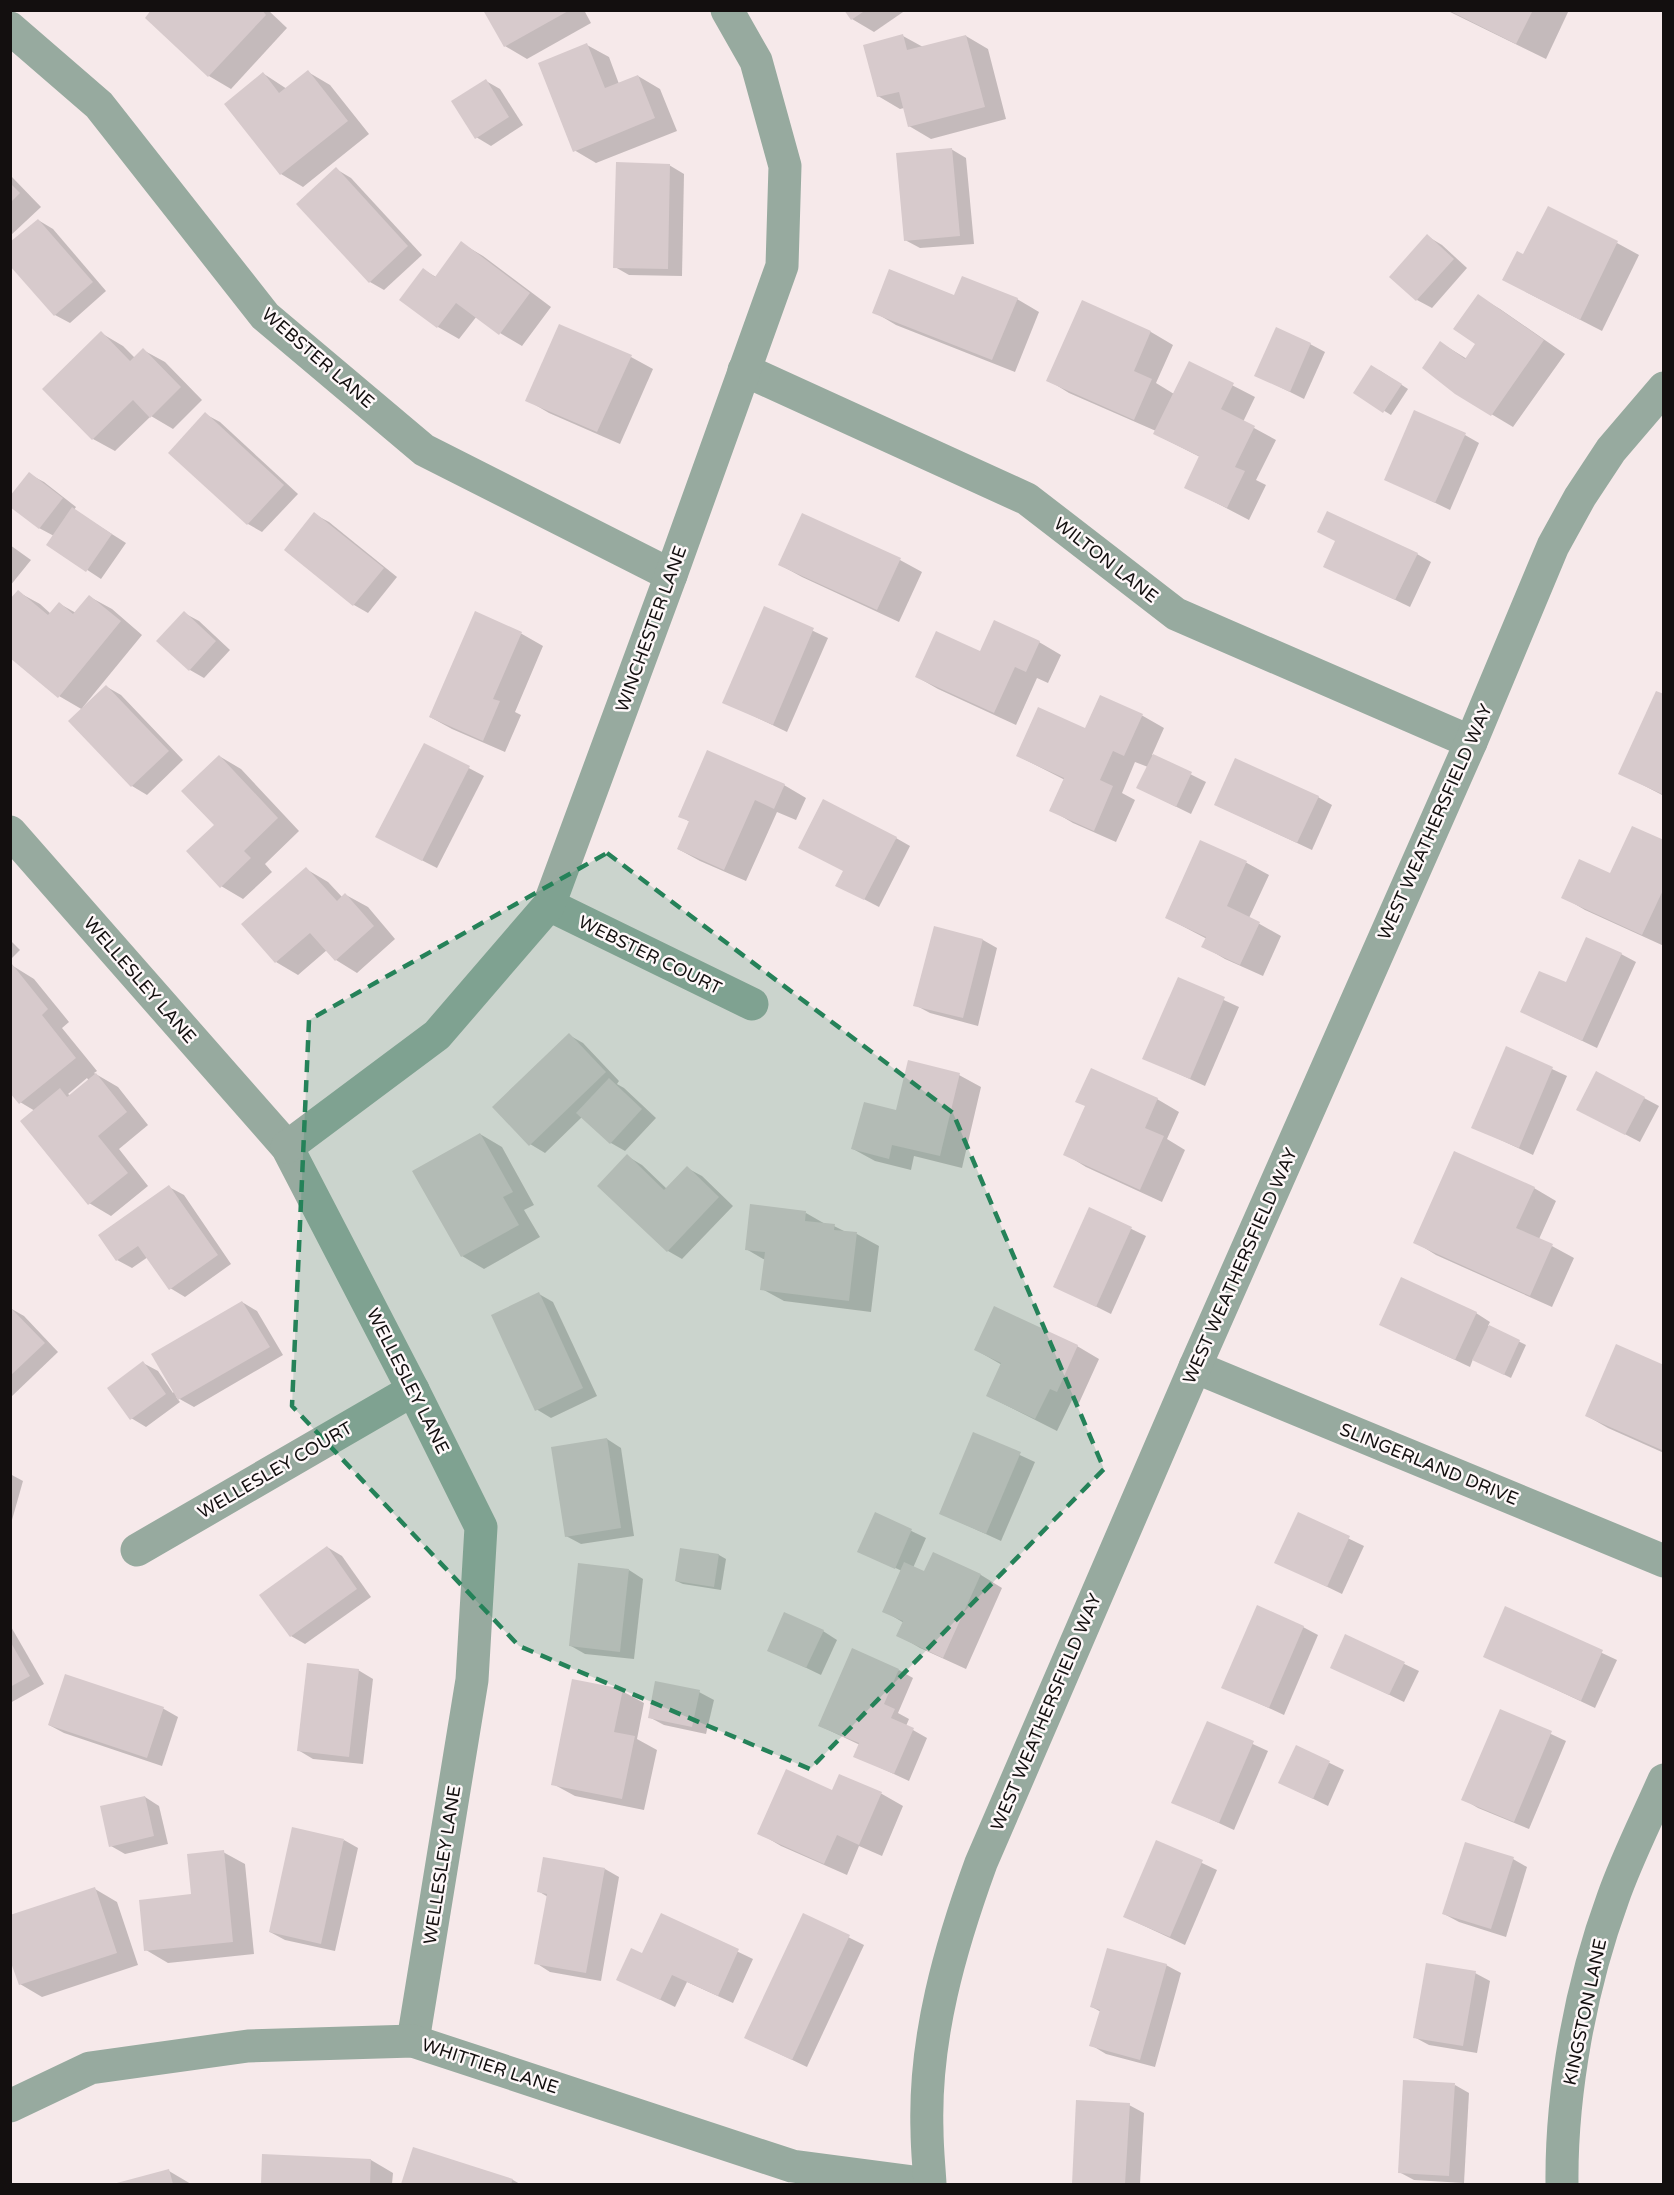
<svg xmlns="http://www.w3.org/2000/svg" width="1674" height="2195" viewBox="0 0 1674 2195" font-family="'Varela Round',sans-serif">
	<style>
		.shadow { fill: #0003; fill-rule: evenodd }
		.building { fill: #d7cacc }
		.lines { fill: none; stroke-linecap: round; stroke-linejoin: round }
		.minor { stroke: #97aa9f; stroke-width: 33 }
		.tertiary { stroke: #97aa9f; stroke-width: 33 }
		.marked { fill: #258259; fill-opacity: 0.2; stroke: #258259; stroke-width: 4.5; stroke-dasharray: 12 8; stroke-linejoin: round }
		.labels { text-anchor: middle; stroke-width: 5; stroke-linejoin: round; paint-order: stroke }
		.street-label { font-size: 18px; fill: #130f0f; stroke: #fef8f9 }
	</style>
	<rect width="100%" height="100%" fill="#f6e9ea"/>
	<g class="shadow">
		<path d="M153,10h115l19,18 -56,61 -22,-13 -62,-59z"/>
		<path d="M485,10h99l7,13 -64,36 -22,-13z"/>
		<path d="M846,10h60l-32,22 -22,-13z"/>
		<path d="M1446,10h123l-23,49z"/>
		<path d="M903,36l20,11 43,-11 22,13 18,70 -75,20 -22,-13 -5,-18 -4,1 -22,-13z"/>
		<path d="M587,45l22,12 10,27 19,-8 22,13 17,42 -81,32 -22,-13z"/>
		<path d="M308,72l22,13 39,49 -66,53 -22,-13 -17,-100 23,15z"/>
		<path d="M486,81l14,8 23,36 -32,21 -15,-9z"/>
		<path d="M951,149l15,9 8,86 -54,4 -15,-8z"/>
		<path d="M669,165l15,9 -2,102 -53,-1 -14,-8z"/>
		<path d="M336,169l15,9 71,77 -38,35 -14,-8z"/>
		<path d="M10,175l31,32 -31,29z"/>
		<path d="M38,220l15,9 53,62 -36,32 -15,-8z"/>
		<path d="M1427,236l15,9 25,23 -35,40 -15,-8z"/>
		<path d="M461,243l22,13 68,51 -29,39 -22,-13 -23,-17 -18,23 -21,-12 -14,-57 12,7z"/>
		<path d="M1617,243l22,12 -37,76 -76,-39z"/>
		<path d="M1478,296l22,13 65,45 -52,73 -57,-34 -15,-50 26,16 10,-15z"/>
		<path d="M955,297l62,2 22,13 -24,60 -119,-47 -22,-13z"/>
		<path d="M1082,302l69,30 22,13 -17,38 18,11 15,-31 66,34 -12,25 33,18 -20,40 10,5 -17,35 -63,-33 14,-30 -45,-23 1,-3 -87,-38 -21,-13z"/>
		<path d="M101,333l22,13 12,12 8,-8 22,12 37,38 -29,29 -22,-13 -36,35 -22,-12z"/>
		<path d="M1310,344l15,8 -21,47 -48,-24z"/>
		<path d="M631,357l22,12 -33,75 -71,-31 -22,-13z"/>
		<path d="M1379,370l29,19 -17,26 -36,-22z"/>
		<path d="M205,414l15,8 78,72 -36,38 -14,-8z"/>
		<path d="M1465,435l14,8 -29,67 -64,-31z"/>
		<path d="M29,474l15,8 32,25 -2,3 52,33 -25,36 -53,-35 6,-8 -15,-8z"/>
		<path d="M314,514l15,8 68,55 -29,36 -14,-8z"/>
		<path d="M1336,542l81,12 14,8 -21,45 -85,-41z"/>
		<path d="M10,545l21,15 -21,26z"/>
		<path d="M900,560l22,12 -23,50 -97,-45 -22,-12z"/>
		<path d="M18,592l22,12 11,10 9,-10 16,9 14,-16 22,12 30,26 -59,72 1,2 23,-22 14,8 62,65 -36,35 -15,-9 -61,-65 12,-11 -24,-14z"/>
		<path d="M765,608l63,30 -41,94 -63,-30z"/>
		<path d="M184,613l15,8 31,29 -26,28 -14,-8z"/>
		<path d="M476,613l46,21 21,12 -28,66 6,3 -16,37 -53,-23 -22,-12z"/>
		<path d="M1039,642l22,13 -13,28 -11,-5 -21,47 -78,-36 -21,-12z"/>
		<path d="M1664,696v100l-44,-23z"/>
		<path d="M1100,697l43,19 21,12 -12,27 54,27 -15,32 -53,-26 10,-21 -13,-5 -13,31 13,7 -19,42 -43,-19 -22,-13 14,-30 -47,-24 68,-26z"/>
		<path d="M425,745l59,31 -47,92 -45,-23z"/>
		<path d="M219,756l22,13 58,62 -34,33 7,8 -29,27 -22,-13 -5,-61z"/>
		<path d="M784,785l22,13 -10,22 -19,-8 -31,69 -46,-20 -22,-12 12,-27 -10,-6z"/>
		<path d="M1318,797l14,8 -20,45 -96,-45z"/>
		<path d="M896,838l14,8 -31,61 -27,-14z"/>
		<path d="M1201,842l46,21 22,12 -20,43 32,18 -18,40 -38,-17 -22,-13 4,-7 -40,-21z"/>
		<path d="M1664,842v104l-79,-36 -22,-13 47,-22z"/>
		<path d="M306,869l22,13 15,16 3,-3 22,12 27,32 -38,34 -21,-13 -9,-10 -29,25 -22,-13z"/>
		<path d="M935,928l48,12 14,8 -19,78 -48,-13 -15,-8z"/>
		<path d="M10,940l10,10 -10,10z"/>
		<path d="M1621,954l15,8 -39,86 -75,-36z"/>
		<path d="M13,966l21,13 35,43 -7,6 35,43 -3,2 24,14 30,38 -29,24 29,37 -37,30 -22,-13 -54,-92 -15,-9zM87,1078l2,3 -18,15 -3,-2z"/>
		<path d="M1178,979l61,28 -34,79 -61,-28z"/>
		<path d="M569,1035l14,8 36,38 -2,3 7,4 32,30 -31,33 -14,-8 -29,-26 -37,36 -15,-9z"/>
		<path d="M1507,1048l60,28 -34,79 -60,-28z"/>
		<path d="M1597,1073l62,33 -19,36 -48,-25z"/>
		<path d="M959,1075l22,12 -19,81 -48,-12 -3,14 -36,-9 -22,-12z"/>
		<path d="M1157,1099l22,13 -12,27 18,11 -23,52 -76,-35 -21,-13 22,-47z"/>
		<path d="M480,1134l22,13 32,58 -10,5 16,27 -56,32 -22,-13z"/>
		<path d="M627,1156l15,9 25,24 20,-21 15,8 31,30 -51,53 -14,-8z"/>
		<path d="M169,1187l15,8 47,69 -46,33 -15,-9 -22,-31 -16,11 -15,-8z"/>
		<path d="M1534,1188l22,13 -17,38 35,19 -22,49 -116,-52 -21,-13z"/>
		<path d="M1090,1209l56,27 -35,78 -56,-28z"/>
		<path d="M806,1213l21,12 7,1 12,6 11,2 22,12 -8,66 -87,-11 -22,-12 3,-29 -19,-11z"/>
		<path d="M539,1294l14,8 44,94 -46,22 -15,-9z"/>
		<path d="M242,1302l15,9 26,44 -89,52 -18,-10 4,5 -34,25 -15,-9 12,-55 15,8 15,22z"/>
		<path d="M10,1308l14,8 34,36 -48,46z"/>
		<path d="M1476,1313l14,9 -2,4 38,19 -15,33 -38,-19 -3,8 -74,-35z"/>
		<path d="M1077,1346l22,13 -20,44 -7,-3 -15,31 -69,-35 14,-31 -26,-15z"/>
		<path d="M1664,1367v86l-56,-25 -21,-12z"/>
		<path d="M974,1434l61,28 -34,79 -61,-28z"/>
		<path d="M607,1439l14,9 13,88 -53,8 -15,-8z"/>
		<path d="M10,1474l13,7 -13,46z"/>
		<path d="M876,1514l50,24 -13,30 12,5 9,-19 47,21 21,13 -36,81 -46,-21 -22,-13 6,-12 -20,-12 18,-40 -43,-20z"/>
		<path d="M1298,1514l66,32 -22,48 -66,-32z"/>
		<path d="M327,1547l15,9 29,41 -66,47 -14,-8z"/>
		<path d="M681,1550l38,5 7,4 -5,31 -38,-6 -7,-3z"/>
		<path d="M629,1570l14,9 -9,80 -49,-5 -14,-8z"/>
		<path d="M1506,1608l111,52 -22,48 -110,-52z"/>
		<path d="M10,1625l34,59 -34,19z"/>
		<path d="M1303,1627l15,8 -34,80 -61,-28z"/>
		<path d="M823,1631l14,9 -16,35 -52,-25z"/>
		<path d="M1346,1636l73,35 -15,31 -72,-35z"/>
		<path d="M358,1670l15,9 -10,85 -50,-5 -15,-9z"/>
		<path d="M899,1670l14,8 -15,35 11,6 -3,7 21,12 -18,43 -54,-25 5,-11 -40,-19z"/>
		<path d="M66,1676l98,33 14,8 -16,49 -98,-33 -15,-8z"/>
		<path d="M622,1691l22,12 -7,36 20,11 -13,60 -69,-14 -22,-12z"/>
		<path d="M699,1692l15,8 -8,34 -42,-9 -15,-8z"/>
		<path d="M1501,1711l65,30 -37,88 -51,-21 -15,-9z"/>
		<path d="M1207,1723l61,28 -34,79 -61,-28z"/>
		<path d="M1297,1747l47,23 -16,36 -33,-16z"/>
		<path d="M840,1775l42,19 21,12 -21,50 -23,-10 -12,29 -66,-29 -22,-13 74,-41z"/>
		<path d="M145,1797l14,9 9,38 -43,10 -14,-8z"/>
		<path d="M344,1840l14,8 -23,103 -50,-11 -15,-8z"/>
		<path d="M1157,1842l60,28 -32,75 -60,-28z"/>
		<path d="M223,1852l22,12 9,90 -86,9 -22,-13 46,-54z"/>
		<path d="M1513,1859l14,8 -21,70 -47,-15 -15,-8z"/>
		<path d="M605,1869l14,8 -18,104 -51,-9 -14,-9 12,-66 -10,-6z"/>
		<path d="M95,1889l22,13 21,63 -96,32 -22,-13z"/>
		<path d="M661,1915l92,44 -20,44 -46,-21 -12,25 -57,-28 24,-24z"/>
		<path d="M804,1915l60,30 -57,122 -46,-22z"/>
		<path d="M1166,1965l15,8 -26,94 -49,-13 -15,-9 10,-33 -9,-5z"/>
		<path d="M1475,1973l15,8 -13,72 -48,-8 -15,-8z"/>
		<path d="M1455,2085l14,8 -5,90 -50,-3 -15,-8z"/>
		<path d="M1077,2102l52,3 15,8 -4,71h-67z"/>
		<path d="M414,2149l99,31 7,4h-117z"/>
		<path d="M264,2155l107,5 22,13 -1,11h-130z"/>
		<path d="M169,2171l22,13h-72z"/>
	</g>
	<g class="building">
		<path d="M151,10h111l4,5 -58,62 -63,-59z"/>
		<path d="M483,10h87l-66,37z"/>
		<path d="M844,10h22l-15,10z"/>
		<path d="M1448,10h85l-17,34z"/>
		<path d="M903,34l4,16 59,-15 19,72 -77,20 -9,-35 -22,5 -14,-52z"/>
		<path d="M587,43l18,45 33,-13 17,43 -82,34 -35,-89z"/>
		<path d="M308,70l40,51 -68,54 -56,-71 39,-32 16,21z"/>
		<path d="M486,79l23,38 -34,22 -24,-38z"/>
		<path d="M952,148l8,88 -56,5 -8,-88z"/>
		<path d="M616,162l54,2 -2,105 -55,-1z"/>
		<path d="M336,167l72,79 -39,37 -73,-79z"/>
		<path d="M10,183l10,10 -10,10z"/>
		<path d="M1548,206l70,35 -38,79 -78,-40 15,-29 6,3z"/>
		<path d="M38,219l55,63 -39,34 -44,-50v-24z"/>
		<path d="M1427,234l27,25 -38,42 -27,-24z"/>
		<path d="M461,241l69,52 -31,42 -43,-32 -19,25 -38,-28 24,-32 12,9z"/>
		<path d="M889,269l65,26 8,-19 56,22 -26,62 -120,-47z"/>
		<path d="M1478,294l66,46 -53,76 -36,-22 -33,-26 18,-27 25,18 10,-15 -22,-15z"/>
		<path d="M1082,300l69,31 -17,40 18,8 -18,41 -88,-39z"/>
		<path d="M559,324l73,31 -35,77 -72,-31z"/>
		<path d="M1276,327l35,16 -21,49 -36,-16z"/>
		<path d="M101,331l29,30 13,-13 38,39 -31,31 -17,-18 -41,40 -50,-51z"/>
		<path d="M1189,361l45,22 -13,26 34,17 -20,41 10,4 -18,37 -43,-20 15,-32 -46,-22z"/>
		<path d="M1371,365l31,19 -19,29 -30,-20z"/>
		<path d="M1414,410l52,23 -31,70 -51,-23z"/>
		<path d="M205,412l79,73 -37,40 -79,-72z"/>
		<path d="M29,472l34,26 -24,31 -29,-22v-11z"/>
		<path d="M72,507l40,27 -26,38 -40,-27z"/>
		<path d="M1327,511l91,42 -23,47 -72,-33 12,-26 -18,-9z"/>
		<path d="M314,512l70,56 -31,38 -69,-56z"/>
		<path d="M802,513l99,45 -24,52 -99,-45z"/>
		<path d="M18,590l30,25 11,-13 14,12 16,-19 32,26 -63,77 -48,-40v-59z"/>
		<path d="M764,606l50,22 -41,97 -51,-22z"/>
		<path d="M184,611l32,30 -27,30 -33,-30z"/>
		<path d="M475,611l47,21 -29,67 7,2 -17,40 -54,-24z"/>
		<path d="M994,620l46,21 -14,31 -11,-5 -21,46 -79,-36 21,-46 44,20z"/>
		<path d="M106,685l63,66 -38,36 -63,-66z"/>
		<path d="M1656,691l8,3v101l-46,-21z"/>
		<path d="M1100,695l43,19 -19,42 -11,-5 -13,29 13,6 -19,45 -45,-20 15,-33 -48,-22 22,-49 47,21z"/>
		<path d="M424,743l46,23 -48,95 -47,-24z"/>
		<path d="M707,750l78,34 -11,25 -19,-9 -31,70 -47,-21 12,-28 -11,-4z"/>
		<path d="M1153,754l39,18 -16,35 -40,-19z"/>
		<path d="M219,755l59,63 -34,33 7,7 -31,30 -34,-37 28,-26 -33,-34z"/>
		<path d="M1235,758l84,38 -22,47 -83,-38z"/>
		<path d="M823,799l74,38 -33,63 -29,-14 8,-15 -45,-23z"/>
		<path d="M1632,826l32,14v48l-22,47 -81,-37 18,-39 31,14z"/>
		<path d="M1200,840l47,21 -20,45 33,16 -20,43 -39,-18 5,-10 -41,-19z"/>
		<path d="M306,867l31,34 8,-8 29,33 -39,35 -25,-28 -35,30 -34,-39z"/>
		<path d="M934,926l49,13 -20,79 -50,-12z"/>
		<path d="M1586,937l36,16 -40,88 -62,-29 19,-41 27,11z"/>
		<path d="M12,964l36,45 -6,6 34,43 -57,46 -9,-11v-127z"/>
		<path d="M1178,977l47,20 -35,82 -48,-20z"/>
		<path d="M569,1033l37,39 -77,74 -37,-39z"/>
		<path d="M1506,1046l47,21 -34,81 -48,-20z"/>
		<path d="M908,1060l52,13 -20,83 -48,-11 -3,14 -38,-10 13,-47 32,8z"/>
		<path d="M1091,1068l67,30 -13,30 19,8 -24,54 -77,-35 22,-49 -10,-4z"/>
		<path d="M1596,1071l49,26 -20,38 -49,-25z"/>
		<path d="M96,1073l31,39 -29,24 30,37 -40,32 -68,-84 40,-33 7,9z"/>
		<path d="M609,1078l33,31 -32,35 -34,-31z"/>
		<path d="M480,1133l33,59 -10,5 16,28 -58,32 -49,-86z"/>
		<path d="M1454,1151l81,36 -19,41 37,16 -23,52 -117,-53z"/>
		<path d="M627,1154l37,36 23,-24 32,31 -52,55 -70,-66z"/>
		<path d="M169,1185l49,70 -49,35 -31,-44 -22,15 -18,-26z"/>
		<path d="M750,1204l56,7 -1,10 30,3 -1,6 23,2 -8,69 -89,-11 5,-38 -20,-2z"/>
		<path d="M1089,1207l43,20 -36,80 -43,-20z"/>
		<path d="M1401,1277l76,35 -22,48 -76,-35z"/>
		<path d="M539,1292l44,96 -48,23 -44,-96z"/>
		<path d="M242,1301l28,46 -92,53 -27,-46z"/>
		<path d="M994,1306l84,39 -21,47 -7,-3 -15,30 -49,-23 15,-33 -27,-13z"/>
		<path d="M10,1307l35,36 -35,33z"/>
		<path d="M1489,1325l31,15 -16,35 -32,-15z"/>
		<path d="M1616,1344l48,21v86l-79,-35z"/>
		<path d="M143,1361l23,33 -36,26 -23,-32z"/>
		<path d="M973,1432l48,20 -35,82 -47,-20z"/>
		<path d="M607,1438l14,90 -56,9 -14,-90z"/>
		<path d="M875,1512l37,17 -17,40 -38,-17z"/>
		<path d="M1298,1512l52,24 -23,51 -53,-24z"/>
		<path d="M327,1546l30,43 -67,48 -31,-42z"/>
		<path d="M680,1548l39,6 -5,33 -39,-6z"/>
		<path d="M933,1552l48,22 -38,84 -47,-22 7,-15 -21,-9 22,-50 20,9z"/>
		<path d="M578,1563l51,6 -9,83 -51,-6z"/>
		<path d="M1257,1605l47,21 -35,82 -48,-20z"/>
		<path d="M1505,1606l98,44 -22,51 -98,-44z"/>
		<path d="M784,1612l40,18 -18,38 -39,-17z"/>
		<path d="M1345,1634l60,28 -16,33 -59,-27z"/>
		<path d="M10,1641l20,35 -20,11z"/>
		<path d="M852,1648l47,21 -15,35 11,5 -4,9 23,10 -20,46 -41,-17 6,-14 -41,-17z"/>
		<path d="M307,1663l52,6 -10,88 -52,-6z"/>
		<path d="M65,1674l99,33 -17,51 -99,-33z"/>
		<path d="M572,1679l51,10 -9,43 21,4 -13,63 -71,-14z"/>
		<path d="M655,1681l45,9 -8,37 -44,-9z"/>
		<path d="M1500,1709l52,22 -38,91 -53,-22z"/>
		<path d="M1207,1721l47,20 -35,82 -48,-20z"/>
		<path d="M1296,1745l34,16 -17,38 -35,-16z"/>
		<path d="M786,1769l46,21 7,-16 43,18 -23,53 -22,-10 -13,29 -67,-30z"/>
		<path d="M145,1796l9,40 -45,11 -9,-41z"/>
		<path d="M292,1827l52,12 -23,105 -52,-12z"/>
		<path d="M1156,1840l47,20 -33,77 -47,-20z"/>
		<path d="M1465,1842l49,15 -23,72 -49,-15z"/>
		<path d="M224,1850l9,92 -89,9 -5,-51 52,-6 -4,-40z"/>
		<path d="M543,1857l62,11 -19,105 -52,-9 13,-70 -10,-2z"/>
		<path d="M95,1887l22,66 -98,32 -9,-25v-45z"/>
		<path d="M661,1913l78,36 -21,47 -46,-21 -12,25 -44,-20 15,-32 11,5z"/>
		<path d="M803,1913l47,22 -58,125 -48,-22z"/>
		<path d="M1107,1948l60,16 -27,96 -51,-14 11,-36 -10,-3z"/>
		<path d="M1426,1963l50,8 -13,75 -50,-8z"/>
		<path d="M1403,2080l52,3 -6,93 -51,-3z"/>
		<path d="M1076,2100l54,3 -5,81h-53z"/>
		<path d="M413,2147l100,32 -2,5h-110z"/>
		<path d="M262,2154l109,5 -1,25h-109z"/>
		<path d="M169,2169l4,15h-60z"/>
	</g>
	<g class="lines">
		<g class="minor">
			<path d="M10,28l89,77 166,211 159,134 247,125"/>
			<path d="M744,370l283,129 149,115 295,128"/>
			<path d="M10,832l277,315 126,243 68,137 -9,153 -59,361"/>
			<path d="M549,905l203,99"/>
			<path d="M287,1147l150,-112 112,-130 122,-330 111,-309 3,-100 -29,-105 -29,-51"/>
			<path d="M1195,1367l469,194"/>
			<path d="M137,1550l276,-160"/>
			<path d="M10,2106l80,-38 158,-22 165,-5 379,125 137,18"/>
			<path d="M1562,2184c-1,-93 19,-199 51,-286 14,-40 34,-79 51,-118"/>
		</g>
		<path class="tertiary" d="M930,2184c-1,-18 -3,-36 -3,-54 -3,-92 23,-182 54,-267l214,-496 276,-625 82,-196 27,-49 31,-47 53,-62"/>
	</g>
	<path class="marked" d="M607,853l346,260 151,356 -294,300 -291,-123 -227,-240 17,-386z"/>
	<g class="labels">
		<g class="street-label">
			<text transform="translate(318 358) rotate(41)" y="6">WEBSTER LANE</text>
			<text transform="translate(1106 560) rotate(38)" y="6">WILTON LANE</text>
			<text transform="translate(651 629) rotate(-70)" y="6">WINCHESTER LANE</text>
			<text transform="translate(1435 822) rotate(-66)" y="6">WEST WEATHERSFIELD WAY</text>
			<text transform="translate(650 955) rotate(26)" y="6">WEBSTER COURT</text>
			<text transform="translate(140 980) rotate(49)" y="6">WELLESLEY LANE</text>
			<text transform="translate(1240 1266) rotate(-66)" y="6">WEST WEATHERSFIELD WAY</text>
			<text transform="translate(408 1381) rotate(63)" y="6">WELLESLEY LANE</text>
			<text transform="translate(1429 1464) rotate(22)" y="6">SLINGERLAND DRIVE</text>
			<text transform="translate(275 1470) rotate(-30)" y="6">WELLESLEY COURT</text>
			<text transform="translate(1046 1712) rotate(-67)" y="6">WEST WEATHERSFIELD WAY</text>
			<text transform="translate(442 1865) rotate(-81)" y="6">WELLESLEY LANE</text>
			<text transform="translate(1585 2012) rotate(-78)" y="6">KINGSTON LANE</text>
			<text transform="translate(490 2066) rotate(18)" y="6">WHITTIER LANE</text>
		</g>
	</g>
	<rect width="1674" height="2195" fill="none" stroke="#130f0f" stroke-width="24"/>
</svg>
